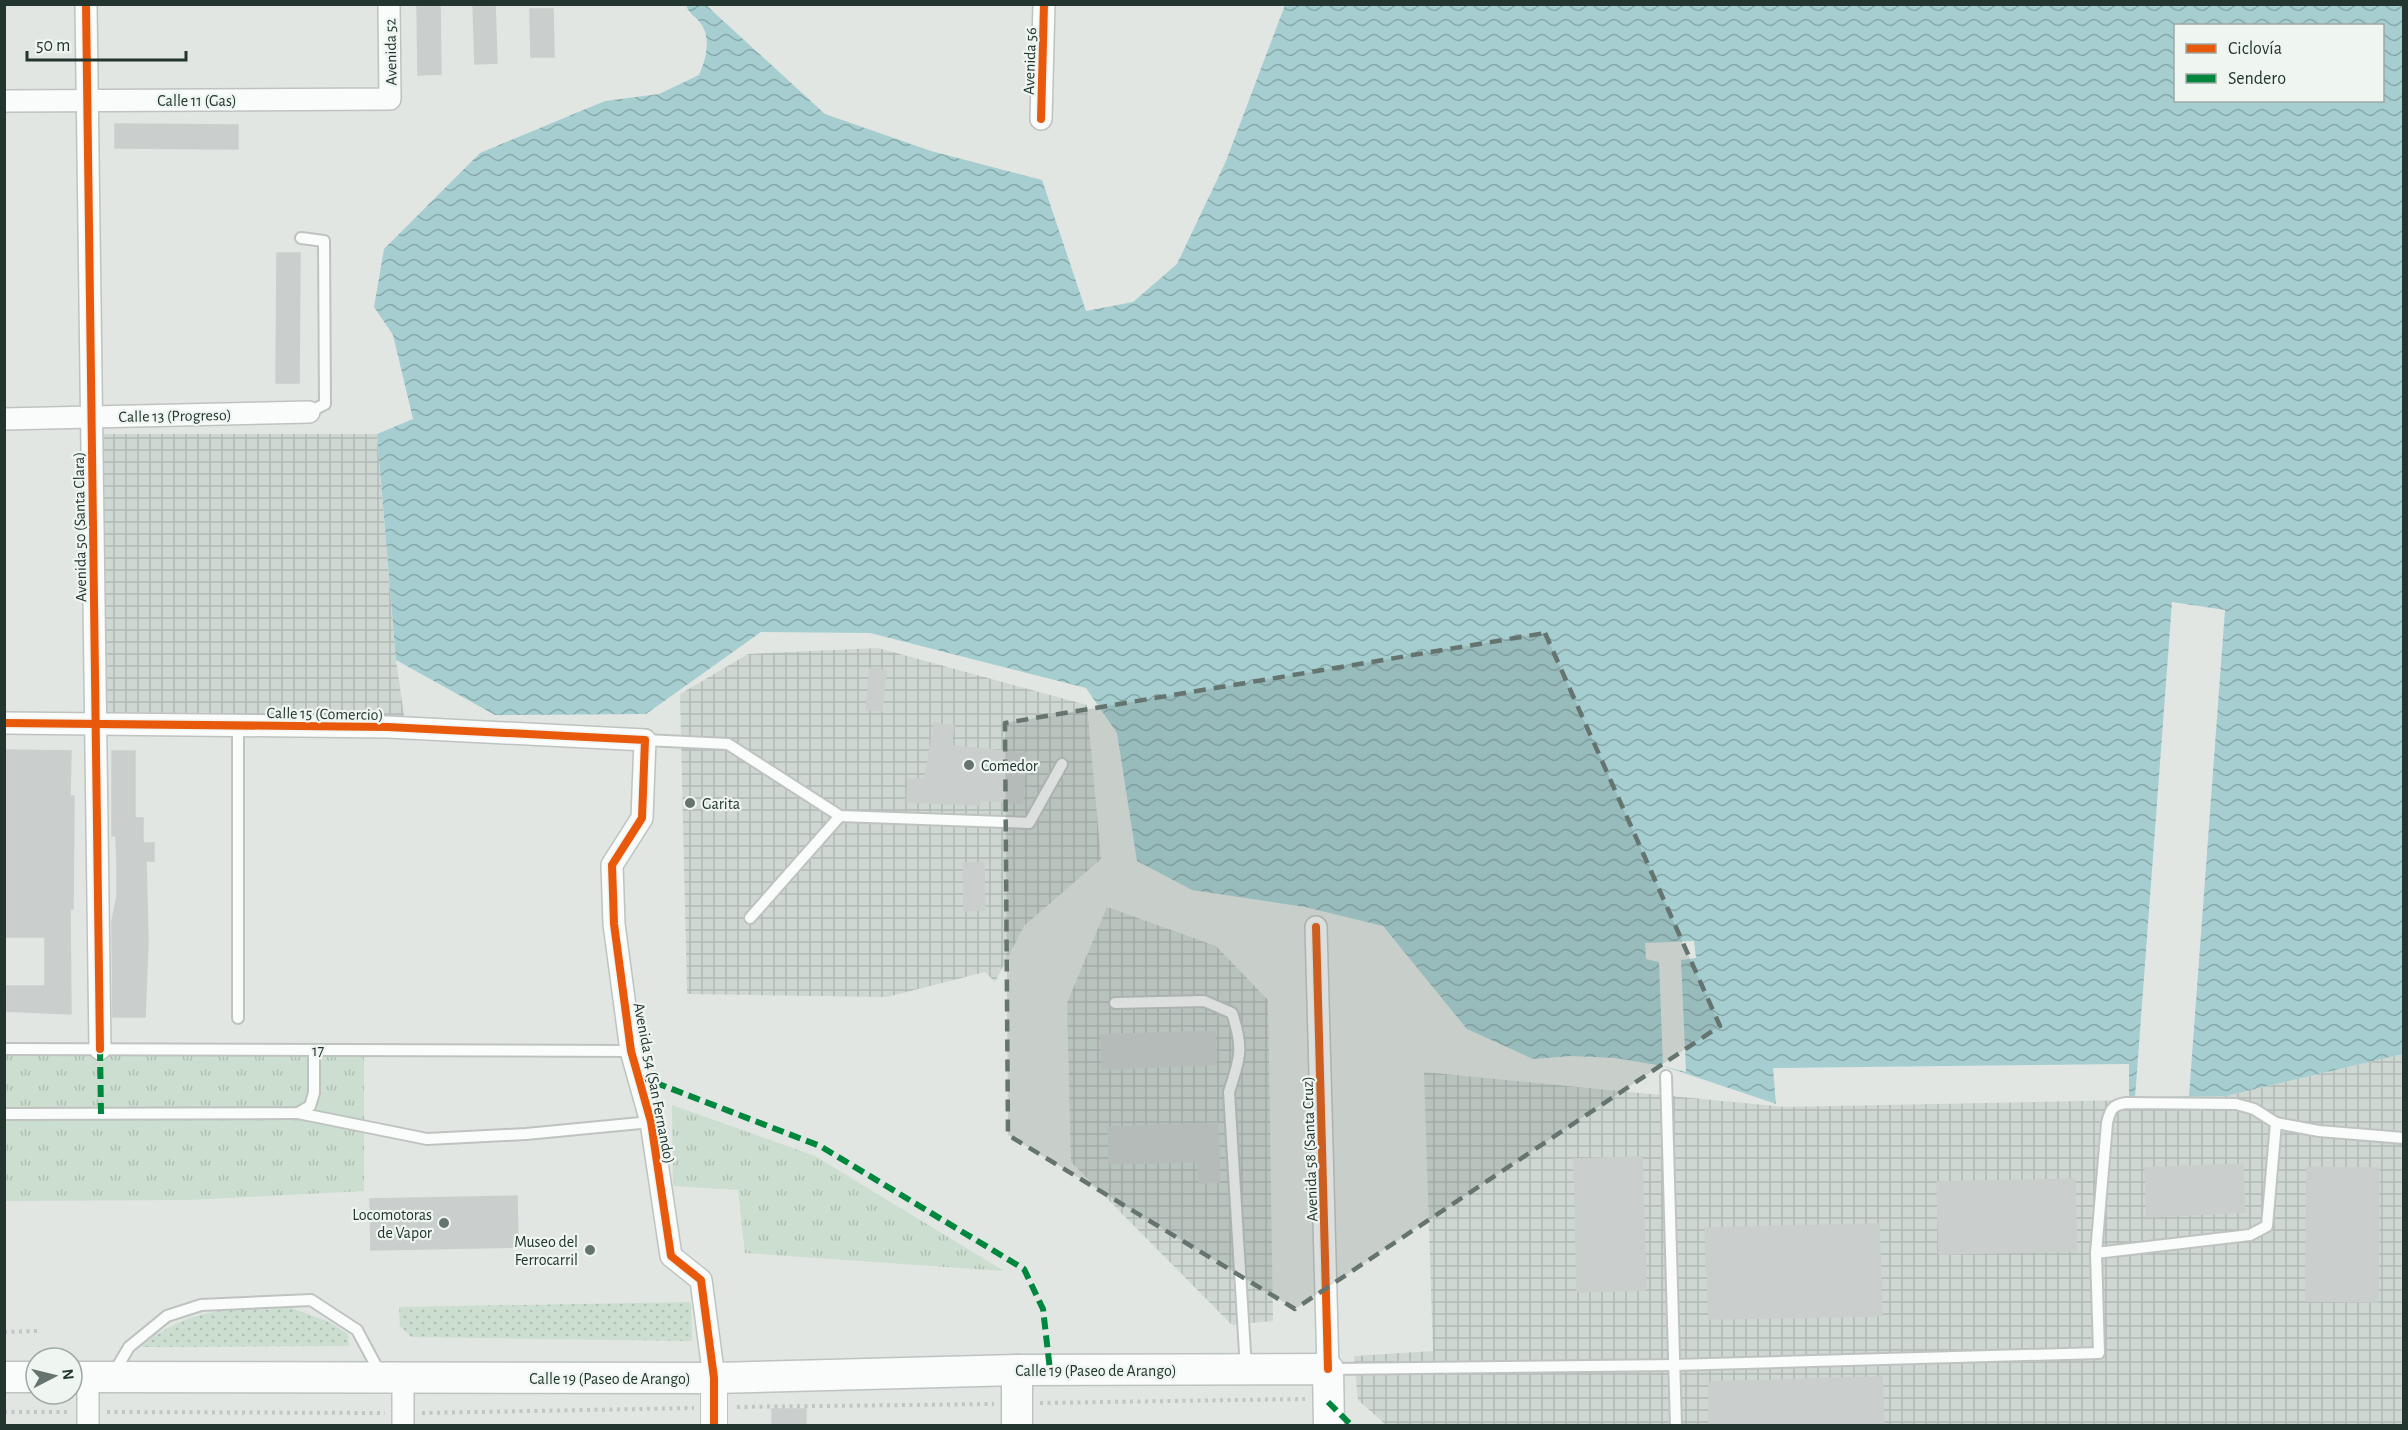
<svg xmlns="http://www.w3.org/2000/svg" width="2408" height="1430" viewBox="0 0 2408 1430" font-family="'Alegreya Sans',sans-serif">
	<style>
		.industrial { fill: url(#industrial-grid) }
		.grass { fill: url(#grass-tufts) }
		.park { fill: url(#park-dots) }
		.water { fill: url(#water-waves); fill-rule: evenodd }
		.pier { fill: #e1e6e3 }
		.building { fill: #cacecc; stroke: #cacfcc; stroke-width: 1.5 }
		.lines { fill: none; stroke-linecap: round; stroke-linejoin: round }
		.service-casing { stroke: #bec3c0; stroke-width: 14 }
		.minor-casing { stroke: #bec3c0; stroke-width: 24 }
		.tertiary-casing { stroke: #bec3c0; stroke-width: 28 }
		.secondary-casing { stroke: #bdc3c0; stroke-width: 33 }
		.path { stroke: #bfc6c3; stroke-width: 4; stroke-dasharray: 3 4.5; stroke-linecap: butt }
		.service { stroke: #fafbfb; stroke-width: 10 }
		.minor { stroke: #fafbfb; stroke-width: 21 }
		.tertiary { stroke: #fafbfb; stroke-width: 26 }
		.secondary { stroke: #fafbfb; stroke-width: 30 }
		.quiet { stroke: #00873e; stroke-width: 6; stroke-dasharray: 12 6; stroke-linecap: butt }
		.cycleway-casing { stroke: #eff5f1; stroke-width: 11 }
		.cycleway { stroke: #e8590c; stroke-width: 8 }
		.marked { fill: #65746e; fill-opacity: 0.2; stroke: #65746e; stroke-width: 4.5; stroke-dasharray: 12 8; stroke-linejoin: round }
		.poi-dot { fill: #65746e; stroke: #eff5f1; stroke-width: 2 }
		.labels { text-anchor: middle; stroke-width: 4.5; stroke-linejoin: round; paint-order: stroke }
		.street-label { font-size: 16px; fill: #22362f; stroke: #eff5f1 }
		.poi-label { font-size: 16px; fill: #22362f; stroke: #eff5f1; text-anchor: start }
	</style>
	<defs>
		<pattern id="industrial-grid" width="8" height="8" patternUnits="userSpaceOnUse" patternTransform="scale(1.5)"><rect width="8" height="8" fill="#cfd7d3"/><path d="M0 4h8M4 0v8" fill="none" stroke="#b1b9b5"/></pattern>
		<pattern id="grass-tufts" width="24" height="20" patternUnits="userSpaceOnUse" patternTransform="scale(1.5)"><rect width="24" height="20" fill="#ccdecf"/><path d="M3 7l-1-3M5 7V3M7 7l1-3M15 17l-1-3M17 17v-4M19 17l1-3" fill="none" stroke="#afbfb2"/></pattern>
		<pattern id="park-dots" width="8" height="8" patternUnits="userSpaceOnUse" patternTransform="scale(1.5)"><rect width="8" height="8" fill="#ccdecf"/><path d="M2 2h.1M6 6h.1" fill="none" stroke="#afbfb2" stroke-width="1.8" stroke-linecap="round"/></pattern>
		<pattern id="water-waves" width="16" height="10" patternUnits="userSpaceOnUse" patternTransform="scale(1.5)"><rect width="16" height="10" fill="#a6ced0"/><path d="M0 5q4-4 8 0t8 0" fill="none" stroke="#87a8a9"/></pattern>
	</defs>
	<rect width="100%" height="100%" fill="#e1e6e3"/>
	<g class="industrial">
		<path d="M102,434h275l19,226 8,56 -303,2z"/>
		<path d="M878,648l209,57 14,154 -77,67 -29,56 -10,-10 -98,25 -200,-3 -7,-300 68,-40z"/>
		<path d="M1107,907l109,39 52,54 5,321 -41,4 -161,-163 -4,-159z"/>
		<path d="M2403,1054v371h-1017l-28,-25 -4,-44 79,-5 -9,-279 361,35 441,-11z"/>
	</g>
	<g class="grass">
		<path d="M364,1050v141l-174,9 -185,1 -1,-150z"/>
		<path d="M672,1105l143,51 189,115 -259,-18 -7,-63 -65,-4z"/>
	</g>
	<g class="park">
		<path d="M691,1302l1,39 -281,-4 -11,-11 -1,-19z"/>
		<path d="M289,1307l40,15 19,12 1,12 -208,1c48,-41 88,-37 148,-40z"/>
	</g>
	<path class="water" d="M686,5h20l119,109 106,37 111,29 44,131 47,-9 44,-38 49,-103 59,-156h1118v1049l-177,42 -441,11 -122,-41 -48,-8 -44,-2 -38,3 -66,-30 -84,-103 -78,-19 -113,-17 -55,-29 -20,-128 -31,-45 -216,-55 -109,-1 -115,82 -151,1 -99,-55 -19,-226 36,-15 -20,-84 -19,-28 10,-58 96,-96 125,-52 54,-7 40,-19c6,-13 12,-33 4,-48 -4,-9 -14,-12 -17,-22zM2176,26h206v74h-206z"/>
	<g class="pier">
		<path d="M2172,602l53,8 -36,486 -54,2z"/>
		<path d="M1694,941l2,17 -15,2 5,112 -23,-6 -4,-104 -13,-3 -1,-16z"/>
		<path d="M2129,1064v36l-344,7 -9,-2 -3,-37z"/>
	</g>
	<g class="building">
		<path d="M417,4h23l1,70 -23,1z"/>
		<path d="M473,4h22l2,59 -22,1z"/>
		<path d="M530,9h23l1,48h-23z"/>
		<path d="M115,124l123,1v24l-123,-1z"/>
		<path d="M277,253h23l-1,130h-23z"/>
		<path d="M870,668l16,2 -4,41 -16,-2z"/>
		<path d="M934,723l20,3 -3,20 76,7 -5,51 -41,-4 -1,5 -73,-3 1,-23h17z"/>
		<path d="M4,750l67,1 -1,45h4l-1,113h-3l1,105 -67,-3v-25h41v-49h-41z"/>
		<path d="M112,751h23v67h8v25h11v18h-8l2,81 -3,75h-32l-1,-96 5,-25v-35l-1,-25h-4z"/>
		<path d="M984,862l1,48 -21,1 -1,-48z"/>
		<path d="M1215,1031l1,34 -114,4 -1,-34z"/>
		<path d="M1218,1123l2,59 -21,1 -1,-21 -89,2 -1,-37z"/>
		<path d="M1642,1157l4,133 -69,2 -3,-133z"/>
		<path d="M2243,1164l2,48 -98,5 -2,-49z"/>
		<path d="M2307,1167l72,1 -1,134 -72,-1z"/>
		<path d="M2075,1179l2,72 -138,3 -2,-72z"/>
		<path d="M517,1196l1,51 -147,3 -1,-51z"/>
		<path d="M1879,1224l3,92 -173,3 -4,-91z"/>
		<path d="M1882,1377l2,48h-175v-43z"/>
		<rect x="772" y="1409" width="34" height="16"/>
	</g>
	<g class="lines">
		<defs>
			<g id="service">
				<path d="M301,238l23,3 1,163 -16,8"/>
				<path d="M238,726v292"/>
				<path d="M645,740l83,4 112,72 189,7 33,-59"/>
				<path d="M750,918l90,-102"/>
				<path d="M1115,1003l89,-2 28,12c12,36 8,45 -3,79l17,277"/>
				<path d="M4,1049l627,2"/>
				<path d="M1666,1076l10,350"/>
				<path d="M298,1113l129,26 99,-5 125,-12"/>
				<path d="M4,1114l294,-1 12,-7 4,-13v-43"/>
				<path d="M2096,1253l154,-18 17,-9 9,-103 43,8 85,7"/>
				<path d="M1331,1369l343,-4 425,-12 -3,-100 11,-130c3,-13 5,-18 19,-20l110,1 18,5 22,14"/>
				<path d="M113,1374l16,-27 38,-31 34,-11 110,-5 46,30 23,43"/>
			</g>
			<g id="minor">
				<path d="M86,4l14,1045"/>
				<path d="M4,101l386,-2 -1,-95"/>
				<path d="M1041,119l3,-115"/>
				<path d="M4,419l305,-7"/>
				<path d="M4,723l384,4 257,13 -3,78 -30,47 2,59 17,127 20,71 20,134 30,24 13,98"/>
				<path d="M1316,927l12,442"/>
				<path d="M88,1377v49"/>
				<path d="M403,1378v48"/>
			</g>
			<path id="tertiary" d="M714,1378v48"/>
			<g id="secondary">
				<path d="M1017,1370v56"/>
				<path d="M4,1377h32"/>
				<path d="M72,1377l642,1 303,-8 311,-1 1,57"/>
			</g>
		</defs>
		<use href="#service" class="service-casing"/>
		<use href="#minor" class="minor-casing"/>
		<use href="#tertiary" class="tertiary-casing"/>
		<use href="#secondary" class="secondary-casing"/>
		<g class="path">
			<path d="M4,1332l34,-1"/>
			<path d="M1040,1403l265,-4"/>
			<path d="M737,1407l257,-3"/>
			<path d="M4,1412h66"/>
			<path d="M107,1412l278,1"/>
			<path d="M422,1413l272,-5"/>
		</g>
		<use href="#service" class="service"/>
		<use href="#minor" class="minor"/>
		<use href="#tertiary" class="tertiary"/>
		<use href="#secondary" class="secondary"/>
		<g class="quiet">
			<path d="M100,1049l1,65"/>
			<path d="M638,1076l182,70 204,123 19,40 7,61"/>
			<path d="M1328,1402l24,24"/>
		</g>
		<defs>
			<g id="cycleway">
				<path d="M86,4l14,1045"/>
				<path d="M1041,119l3,-115"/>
				<path d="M4,723l384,4 257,13 -3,78 -30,47 2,59 17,127 20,71 20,134 30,24 13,98v48"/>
				<path d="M1316,927l12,442"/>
			</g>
		</defs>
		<use href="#cycleway" class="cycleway-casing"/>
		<use href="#cycleway" class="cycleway"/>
	</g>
	<path class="marked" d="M1545,633l175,393 -425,283 -287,-174 -3,-412z"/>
	<g class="poi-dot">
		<circle cx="969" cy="765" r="6"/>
		<circle cx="690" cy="803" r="6"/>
		<circle cx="444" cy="1223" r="6"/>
		<circle cx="590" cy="1250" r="6"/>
	</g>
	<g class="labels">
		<g class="street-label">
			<text transform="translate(390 52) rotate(-91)" y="6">Avenida 52</text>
			<text transform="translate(1029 61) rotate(-88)" y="6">Avenida 56</text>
			<text x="197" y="106">Calle 11 (Gas)</text>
			<text transform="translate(175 415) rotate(-1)" y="6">Calle 13 (Progreso)</text>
			<text transform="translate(79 527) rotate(-91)" y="6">Avenida 50 (Santa Clara)</text>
			<text transform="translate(325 713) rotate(1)" y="6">Calle 15 (Comercio)</text>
			<text x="318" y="1056">17</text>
			<text transform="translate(655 1083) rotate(79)" y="6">Avenida 54 (San Fernando)</text>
			<text transform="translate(1309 1149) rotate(-92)" y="6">Avenida 58 (Santa Cruz)</text>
			<text x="1096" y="1376">Calle 19 (Paseo de Arango)</text>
			<text x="610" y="1384">Calle 19 (Paseo de Arango)</text>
		</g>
		<g class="poi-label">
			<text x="981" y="771">Comedor</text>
			<text x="702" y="809">Garita</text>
			<text x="432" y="1220" text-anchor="end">Locomotoras<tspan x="432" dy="18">de Vapor</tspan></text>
			<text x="578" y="1247" text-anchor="end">Museo del<tspan x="578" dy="18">Ferrocarril</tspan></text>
		</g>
	</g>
	<rect width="2408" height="1430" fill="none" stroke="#22362f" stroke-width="12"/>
	<rect x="2174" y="24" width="210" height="78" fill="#eff5f1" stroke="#9da9a3" stroke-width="1.5"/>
	<rect x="2186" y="44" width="30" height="9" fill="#e8590c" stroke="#9da9a3" stroke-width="1.5"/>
	<text x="2228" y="54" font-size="18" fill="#22362f">Ciclovía</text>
	<rect x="2186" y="74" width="30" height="9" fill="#00873e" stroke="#9da9a3" stroke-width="1.5"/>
	<text x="2228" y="84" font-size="18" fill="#22362f">Sendero</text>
	<g transform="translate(54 1376) rotate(83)"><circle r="28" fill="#eff5f1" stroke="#9da9a3" stroke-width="1.5"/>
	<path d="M0-4.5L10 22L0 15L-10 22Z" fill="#65746e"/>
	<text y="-9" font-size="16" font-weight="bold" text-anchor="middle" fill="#22362f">N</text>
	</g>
	<path d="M27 51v9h159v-9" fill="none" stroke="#22362f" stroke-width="3"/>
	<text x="36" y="51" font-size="18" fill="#22362f" stroke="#eff5f1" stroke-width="4.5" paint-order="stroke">50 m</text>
</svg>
